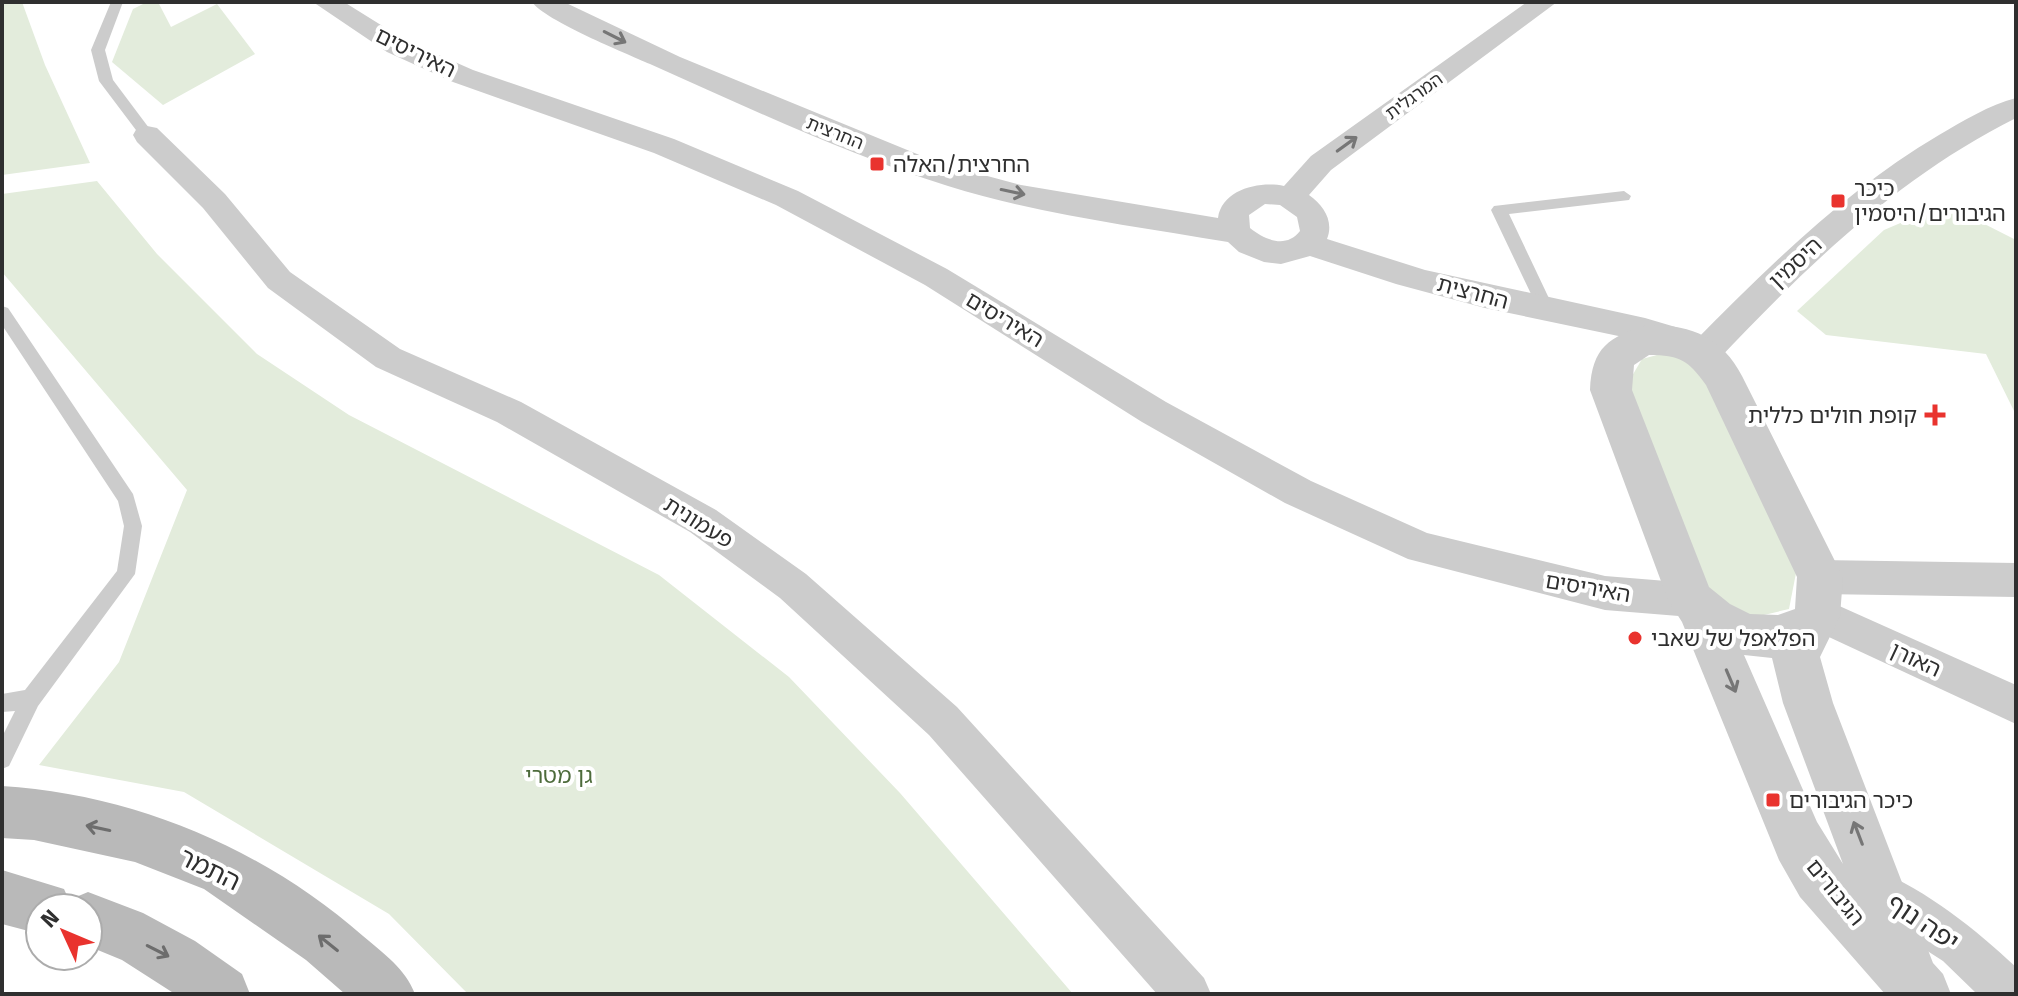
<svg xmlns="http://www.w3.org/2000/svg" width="2018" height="996" viewBox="0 0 2018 996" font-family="'Fira Sans','Noto Sans Hebrew',sans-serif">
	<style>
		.green { fill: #e3ecdc }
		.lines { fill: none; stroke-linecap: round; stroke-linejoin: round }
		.service { fill: #ccc; fill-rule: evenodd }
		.minor { fill: #ccc; fill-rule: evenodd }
		.tertiary { fill: #ccc; fill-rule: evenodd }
		.secondary { fill: #b9b9b9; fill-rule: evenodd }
		.oneway { stroke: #767676 }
		.oneway2 { stroke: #6d6d6d }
		.poi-dot { fill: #e9332e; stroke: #fff; stroke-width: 3 }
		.labels { text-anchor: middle; stroke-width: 8; stroke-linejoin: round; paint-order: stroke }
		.far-street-label { font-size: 18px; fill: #2f2f2f; stroke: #fff }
		.street-label { font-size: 22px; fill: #2f2f2f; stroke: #fff }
		.poi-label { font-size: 22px; fill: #2f2f2f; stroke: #fff; text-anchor: start }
		.park-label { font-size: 22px; fill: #4d6b3b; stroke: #fff }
		.near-street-label { font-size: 26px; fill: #2f2f2f; stroke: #fff }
	</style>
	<rect width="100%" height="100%" fill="#fff"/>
	<g class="green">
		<path d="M2,2h20l23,63 45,98 -88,12z"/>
		<path d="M147,2h11l13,25 46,-23 38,50 -92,51 -51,-43 21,-53z"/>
		<path d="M97,181l60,73 100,100 92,61 310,160 130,102 111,116 173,201h-605l-79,-80 -205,-122 -145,-27 80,-103 68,-172 -185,-218v-78z"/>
		<path d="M1945,204l71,36v175l-30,-61 -160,-19 -29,-24 87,-81z"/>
		<path d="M1677,354l27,23 92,196 -7,36 -38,9 -40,-24 -79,-201v-17l10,-17 15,-4z"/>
	</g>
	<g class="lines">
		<g class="service">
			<path d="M111,2h12l-18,48 8,30 39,52v6h-10l-43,-57 -8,-31z"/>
			<path d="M1624,191l7,5 -2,4 -120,14 46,97 -8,6 -6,-2 -50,-105 3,-4z"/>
			<path d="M2,306l6,2 125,186 9,32 -7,48 -97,132 -29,60 -7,3v-32l13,-26 -13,1v-18l23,-4 92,-119 7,-45 -6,-25 -116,-176z"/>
		</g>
		<g class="minor">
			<path d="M313,2h31l61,38 68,30 201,69 124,52 149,78 219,133 145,79 116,52 178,43 86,7 13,5 6,12 -6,12 -13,5 -86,-7 -197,-51 -123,-56 -143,-81 -217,-137 -149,-80 -122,-52 -201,-71 -66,-30z"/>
			<path d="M532,2h32l116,55 259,106 82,22 197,33c4,-29 42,-37 66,-32l27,-30 216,-154h30l-226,168 -22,25c15,11 25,26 18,44l98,31 220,48 44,13 4,9 -4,9 -12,3 -49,-14 -143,-30 -89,-24 -86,-28 -29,8 -17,-2 -25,-10 -11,-10c-94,-16 -190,-28 -280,-56 -103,-32 -201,-79 -298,-122 -25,-11 -104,-43 -118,-62zM1265,204l15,1 17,12 3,14c-14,18 -35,9 -50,-3l-1,-13z"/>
			<path d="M2016,98v20c-118,59 -209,148 -299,243l-12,4 -12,-4 -4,-9 4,-9c76,-77 153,-153 246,-208 24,-14 50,-30 77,-37z"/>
			<path d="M147,126l10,2 68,66 65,78 110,77 121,53 195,108 90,64 151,133 247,271 7,16h-54l-228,-259 -149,-137 -90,-66 -193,-110 -121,-55 -108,-79 -65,-80 -66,-66 -4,-7 4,-7z"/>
			<path d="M1820,560l196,3v34l-196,-3 -13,-5 -6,-12 6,-12z"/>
			<path d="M1817,596l199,89v39l-213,-99 -5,-12 5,-12z"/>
			<path d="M1875,869c53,22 100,60 141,98v27h-39l-34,-33 -84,-54 -6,-16 6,-16z"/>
		</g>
		<path class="tertiary" d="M1647,325c43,-1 75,12 95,51l101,201 -3,39 -20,41 13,46 100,260 10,11 8,20h-66l-85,-97 -21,-37 -97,-238 -14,-22 -78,-210c2,-43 19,-53 57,-65zM1649,355c31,0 39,5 57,30l91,192 -2,32 -17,6 -28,-1 -20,-10 -21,-17 -77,-197 2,-25zM1744,655l28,3 11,45 60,161 -26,-42z"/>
		<g class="secondary">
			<path d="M2,786c132,8 262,63 361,150 21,18 42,32 52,58h-70l-39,-34 -102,-71 -69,-27 -101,-22 -32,-2z"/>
			<path d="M2,870l62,19 5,11 19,-8 55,21 52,28 47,33 8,20h-75l-53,-34 -34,-14v-38h-48v26l-38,-10z"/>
		</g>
	</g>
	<defs><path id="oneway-shaft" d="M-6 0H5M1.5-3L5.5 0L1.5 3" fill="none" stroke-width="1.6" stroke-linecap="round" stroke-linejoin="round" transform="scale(2)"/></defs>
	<g class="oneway">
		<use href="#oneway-shaft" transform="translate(615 37) rotate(27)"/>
		<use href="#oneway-shaft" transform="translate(1347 144) rotate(-36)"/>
		<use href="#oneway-shaft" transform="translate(1013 192) rotate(12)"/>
		<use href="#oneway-shaft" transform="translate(1731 681) rotate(67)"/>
		<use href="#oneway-shaft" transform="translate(1858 833) rotate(-111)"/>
	</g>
	<g class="oneway2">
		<use href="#oneway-shaft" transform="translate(98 828) rotate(-168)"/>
		<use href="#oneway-shaft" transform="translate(328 943) rotate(-141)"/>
		<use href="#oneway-shaft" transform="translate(158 951) rotate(27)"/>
	</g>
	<g class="poi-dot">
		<rect x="869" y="156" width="16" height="16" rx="4"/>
		<rect x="1830" y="193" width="16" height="16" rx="4"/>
		<path d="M1931 403h8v8h8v8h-8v8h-8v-8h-8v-8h8z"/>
		<circle cx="1635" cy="638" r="8"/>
		<rect x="1765" y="792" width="16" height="16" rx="4"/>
	</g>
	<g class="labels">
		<g class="far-street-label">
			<text transform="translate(1414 96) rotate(-36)" y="6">המרגלית</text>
			<text transform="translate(835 133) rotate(22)" y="6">החרצית</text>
		</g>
		<g class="street-label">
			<text transform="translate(416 52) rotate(26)" y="8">האיריסים</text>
			<text transform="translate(1795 262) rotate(-43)" y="8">היסמין</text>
			<text transform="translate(1473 292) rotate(15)" y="8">החרצית</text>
			<text transform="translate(1005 319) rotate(31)" y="8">האיריסים</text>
			<text transform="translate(699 522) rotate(32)" y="8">פעמונית</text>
			<text transform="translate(1588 587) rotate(10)" y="8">האיריסים</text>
			<text transform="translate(1916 659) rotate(25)" y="8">האורן</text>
			<text transform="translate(1836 892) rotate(51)" y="8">הגיבורים</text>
		</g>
		<g class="poi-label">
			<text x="893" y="172">החרצית/האלה</text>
			<text x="1854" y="196">כיכר<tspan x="1854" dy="25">הגיבורים/היסמין</tspan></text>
			<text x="1917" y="423" text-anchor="end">קופת חולים כללית</text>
			<text x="1651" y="646">הפלאפל של שאבי</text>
			<text x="1789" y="808">כיכר הגיבורים</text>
		</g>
		<g class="park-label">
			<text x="559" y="783">גן מטרי</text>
		</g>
		<g class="near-street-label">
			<text transform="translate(210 869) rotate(26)" y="9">התמר</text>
			<text transform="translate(1923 922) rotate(34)" y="9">יפה נוף</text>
		</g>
	</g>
	<rect width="2018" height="996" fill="none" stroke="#2f2f2f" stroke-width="8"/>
	<g transform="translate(64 932) rotate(314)"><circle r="38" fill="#ffffff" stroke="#acacac" stroke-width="2"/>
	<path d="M0-6L14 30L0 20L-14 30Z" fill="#e9332e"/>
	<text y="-12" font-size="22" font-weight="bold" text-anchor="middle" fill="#2f2f2f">N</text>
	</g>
</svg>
